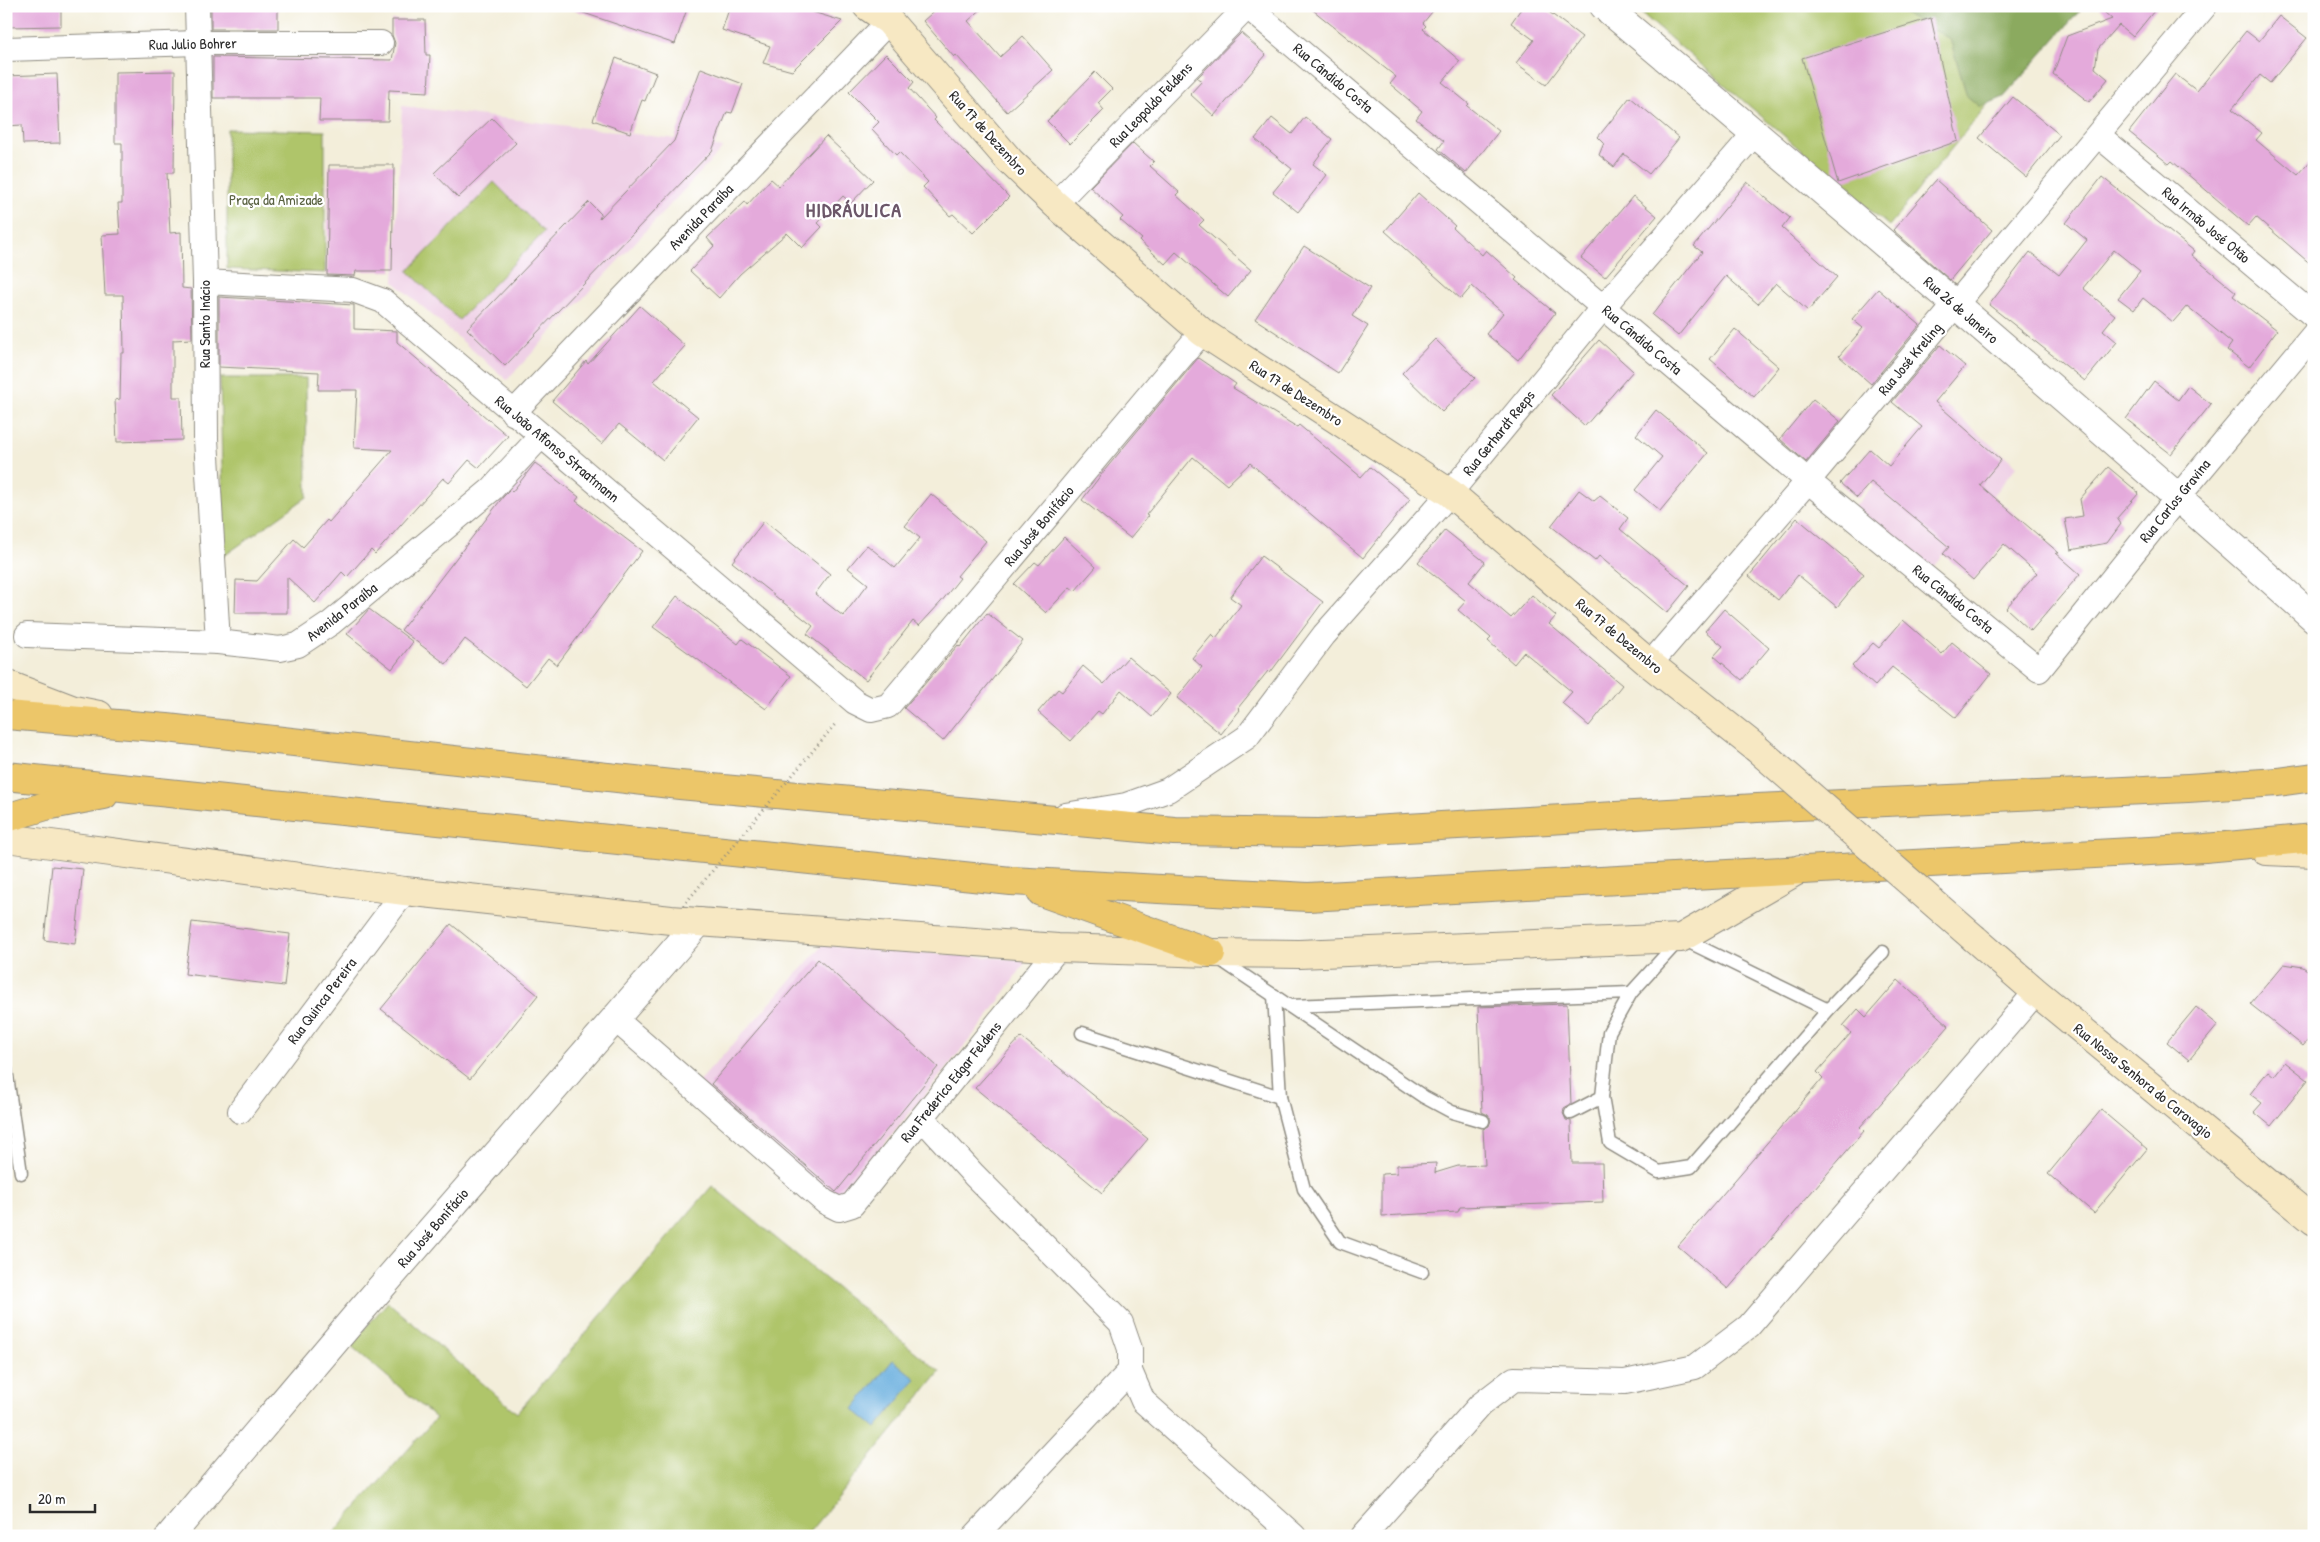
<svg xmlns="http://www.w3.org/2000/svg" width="2320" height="1542" viewBox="0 0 2320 1542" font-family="'Patrick Hand',sans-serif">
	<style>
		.built { fill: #efd0e6 }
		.green { fill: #afc56a; stroke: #6d784a }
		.forest { fill: #8baa5e; stroke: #5b6a44 }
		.water { fill: #68aede; stroke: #4a6c84 }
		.building { fill: #e4aadb }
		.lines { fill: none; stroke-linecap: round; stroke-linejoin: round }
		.service-casing { stroke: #8f8c82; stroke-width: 15 }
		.minor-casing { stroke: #8f8c82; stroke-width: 26 }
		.tertiary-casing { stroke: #8f8c82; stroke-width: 30 }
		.secondary-casing { stroke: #8f8c82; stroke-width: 30 }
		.trunk-casing { stroke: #8f8c82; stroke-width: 30 }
		.service { stroke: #fff; stroke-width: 12 }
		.minor { stroke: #fff; stroke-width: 24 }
		.tertiary { stroke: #fff; stroke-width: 28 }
		.secondary { stroke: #f7e8c3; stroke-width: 28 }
		.trunk { stroke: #ecc669; stroke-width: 28 }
		.secondary-bridge-casing { stroke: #8f8c82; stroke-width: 30; stroke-linecap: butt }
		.path-bridge { stroke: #8f8c82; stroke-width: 3; stroke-dasharray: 1 4; stroke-linecap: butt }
		.secondary-bridge { stroke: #f7e8c3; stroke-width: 28 }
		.labels { text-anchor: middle; stroke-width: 4.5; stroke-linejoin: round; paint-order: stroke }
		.street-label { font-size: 15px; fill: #2b2b2b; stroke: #fff }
		.park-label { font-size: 15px; fill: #596141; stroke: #fff }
		.district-label { font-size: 20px; font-weight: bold; letter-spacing: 1px; fill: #6c5769; stroke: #fff }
	</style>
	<rect width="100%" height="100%" fill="#fff"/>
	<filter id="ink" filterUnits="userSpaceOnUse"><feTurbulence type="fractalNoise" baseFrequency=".02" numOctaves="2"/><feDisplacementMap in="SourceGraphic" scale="10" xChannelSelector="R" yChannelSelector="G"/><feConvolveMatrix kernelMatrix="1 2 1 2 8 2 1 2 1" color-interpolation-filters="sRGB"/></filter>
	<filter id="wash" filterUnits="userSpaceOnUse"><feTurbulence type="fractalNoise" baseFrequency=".0096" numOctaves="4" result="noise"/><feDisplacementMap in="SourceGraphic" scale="20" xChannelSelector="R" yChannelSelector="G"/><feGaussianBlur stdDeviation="1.12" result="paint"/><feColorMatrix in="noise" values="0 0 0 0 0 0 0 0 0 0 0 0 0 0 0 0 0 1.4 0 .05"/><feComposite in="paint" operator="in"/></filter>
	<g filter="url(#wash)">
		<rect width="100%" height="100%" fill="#f3eeda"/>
		<g class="built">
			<path d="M402,106l274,33 47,9 -216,232 -113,-98z"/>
			<path d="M1943,403l74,63 -89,107 -75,-64z"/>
			<path d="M823,945l204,15 -40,58 -151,186 -140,-119z"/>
		</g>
		<g class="green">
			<path d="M1633,6h434l-178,220z"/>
			<path d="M227,129l98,2v142l-98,-4z"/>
			<path d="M494,182l50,50 -85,88 -51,-49z"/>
			<path d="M220,378h86l1,119 -83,59z"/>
			<path d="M712,1186l228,186 -134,164h-475l105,-118 -86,-73 38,-43 129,111z"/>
		</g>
		<path class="forest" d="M1897,6h187l-80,91 -24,10 -13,-11 -17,-57 -52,-29z"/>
		<path class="water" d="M893,1360l23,19 -40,49 -23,-19z"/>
		<g id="blocks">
			<g class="building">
				<path d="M7,6h54v20l-54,1z"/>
				<rect x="211" y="6" width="67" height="23"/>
				<path d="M573,6h115l-13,38 -103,-35z"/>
				<path d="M730,6h63l49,15 -50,50 -29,-8 7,-17 -48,-16z"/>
				<path d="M940,6h45l-17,15 32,36 23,-21 30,34 -46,42 -51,-57 -2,2 -31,-36z"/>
				<path d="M1308,6h129l-14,17 3,3 -3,3 37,32 -18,21 27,22 -2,2 32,25 -33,42 -28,-24 6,-8 -28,-22 6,-8 -32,-27 6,-7z"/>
				<path d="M1523,6h18l41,31 -36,48 -30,-22 18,-23 -23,-17z"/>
				<path d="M2097,6h61l-25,31 -14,-12 -21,24 -3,19 13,11 -19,23 -36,-28 14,-38 45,-17z"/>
				<path d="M2279,16l28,22 -37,45 -10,-8 -28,34 30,24 -6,7 42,35 16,-18v110l-58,-50 -8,9 -76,-65 -3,3 -40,-32 46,-58 22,17 49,-60 13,10z"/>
				<path d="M1931,18l27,123 -120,42 -36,-125z"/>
				<path d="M392,20h33l1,35h4l-2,37 -39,-2 -1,31h-69l1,-23h-107v-41l179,3 3,-17 -3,-8z"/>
				<path d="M1241,33l25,22 -52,61 -24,-22 12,-13 -5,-3z"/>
				<path d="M886,54l28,28 -5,6 27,30 -2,2 75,77 -36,36 -20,-19 -3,2 -27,-29 5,-5 -29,-30 -3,3 -24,-26 7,-7 -30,-30z"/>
				<path d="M616,58l40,15 -11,28 -3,-1 -12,33 -37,-13z"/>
				<path d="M701,68l42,16 -11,29 -5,-1 -15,39 -207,215 -38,-37 122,-127 12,12 -2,5 75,-78z"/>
				<path d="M175,71l-1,102h-7l3,60 11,-1 1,56 9,1 1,50 -19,1v57h8l1,43 -65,2 -2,-42 5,-1 1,-46h3l-1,-58h-18l-3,-60 18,-1 -2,-31h4v-60h-7v-71z"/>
				<path d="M1095,72l17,17 -14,14 6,7 -34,34 -23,-23z"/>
				<path d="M57,74l3,69 -37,1 -1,-19 -16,1v-50z"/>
				<path d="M1630,97l49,41 -30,36 -25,-20 -10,13 -15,-12 5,-12 -6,-6z"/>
				<path d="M2013,97l47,38 -34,42 -47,-39z"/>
				<path d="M1305,117l27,22 -19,25 14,11 -29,37 -25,-20 19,-23 -37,-30 17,-21 20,16z"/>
				<path d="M492,118l24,25 -58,55 -24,-25z"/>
				<path d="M826,136l47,44 -22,23 -8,-7 -25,27 4,4 -20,21 -15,-15 -47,41 -21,24 -29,-27 24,-25 -7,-8 38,-36 2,3 24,-26 8,7z"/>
				<path d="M1133,143l21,19 -4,4 29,26 -3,3 28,25 -5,5 52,45 -23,27 -52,-45 -11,12 -25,-23 2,-2 -22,-19 3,-3 -33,-30z"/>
				<path d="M329,165h65l-2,106h-36l-1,5 -28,-1z"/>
				<path d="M2102,177l92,74 -3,4 45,37 -3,4 44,34 -28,37 -22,-17 5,-7 -45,-37 -14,16 -30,-24 -9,12 -16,-12 22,-27 -26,-21 -31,38 32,27 -12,15 14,12 -32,39 -96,-76 41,-53 29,23 28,-35 -21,-17z"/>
				<path d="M1936,180l56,50 -42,50 -57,-50z"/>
				<path d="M1747,182l43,36 -8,10 55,49 -29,34 -32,-28 -18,21 -32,-28 -48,60 -26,-21 50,-63 -8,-6z"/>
				<path d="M1418,193l37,33 -2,2 29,27 4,-5 31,28 -2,2 40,33 -37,47 -32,-26 17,-21 -31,-27 -11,13 -76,-68z"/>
				<path d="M1633,196l24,20 -52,61 -24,-19z"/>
				<path d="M1304,246l66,42 -18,28 16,10 -30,47 -83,-54z"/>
				<path d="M1878,289l42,36 -49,59 -32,-28 24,-28 -11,-9z"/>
				<path d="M219,297l135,8v24l43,2v11l111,94 -29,32 -10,-8 -20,23 -6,-5 -68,76 -4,-4 -24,27 -5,-5 -27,31 -28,-26v36h-52l1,-33 21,1 37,-42 9,8 24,-27 2,2 63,-72 -38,-2 3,-58h-39l1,-18 -100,-5z"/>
				<path d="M640,306l45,40 -31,35 44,36 -35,43 -44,-36 -17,20 -50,-43 34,-40 2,3z"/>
				<path d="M1735,329l44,38 -25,30 -44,-38z"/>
				<path d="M1435,339l40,39 -33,34 -40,-39z"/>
				<path d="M1599,340l34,31 -48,55 -34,-31z"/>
				<path d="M1940,345l25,21 -30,36 66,58 -21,25 79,68h-3l24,21 -49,57 -25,-23 31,-35 -33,-29 -31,36 -30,-26 6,-7 -78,-65 -14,16 -17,-15 30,-34 19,17 33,-39 -30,-25z"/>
				<path d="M1198,358l38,26 -3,4 64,39 2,-2 62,52 9,-10 40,32 -47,59 -113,-95 -23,22 -34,-28 -47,58 2,1 -18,22 -48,-38 22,-29z"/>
				<path d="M2154,381l24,19 10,-14 23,18 -40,50 -45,-35z"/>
				<path d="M1813,399l27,22 -34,41 -26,-23z"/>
				<path d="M1656,410l52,43 -48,58 -25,-21 27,-33 -26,-22z"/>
				<path d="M535,463l44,34 -3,4 66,50 -85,114 -9,-7 -22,28 -61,-47 -19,25 -45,-34 102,-133 7,-7 2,2z"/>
				<path d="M2108,467l31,26 -22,25 4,6 -14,19 -36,7 -6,-31 18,-3 -3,-17z"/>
				<path d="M1579,490l15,11 6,-5 28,22 -8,11 69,57 -22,27 -68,-57 -4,5 -44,-35z"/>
				<path d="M931,494l55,47 -29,35 3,2 -19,24 -22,24 -6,-5 -47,59 -59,-46 6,-8 -81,-64 32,-41 66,53 -15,20 28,22 25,-32 -20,-16 19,-23 28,23 25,-30 -15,-12z"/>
				<path d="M1797,518l67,56 -27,33 -39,-32 -20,25 -29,-24z"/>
				<path d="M1445,530l40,32 -16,20 42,36 21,-23 24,21 -7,8 73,61 -33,41 -27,-23 10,-11 -48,-40 -10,12 -26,-23 3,-3 -33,-28 8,-9 -48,-39z"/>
				<path d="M1064,537l32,30 -21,24 -5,-4 -24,26 -32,-29 21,-22 4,3z"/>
				<path d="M1261,556l62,46 -53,71 -2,-2 -30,37 2,2 -19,24 -44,-36 25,-31 -10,-9 20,-24 4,4 25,-33 -11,-8z"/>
				<path d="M677,596l61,48 4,-5 49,37 -25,33 -113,-82z"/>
				<path d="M369,609l44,33 -21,27 -45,-35z"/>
				<path d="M1724,609l45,39 -27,32 -28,-24 9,-10 -18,-15z"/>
				<path d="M987,613l36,28 -80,100 -39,-33 54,-63 2,2z"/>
				<path d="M1903,620l39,34 10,-12 39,32 -35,44 -64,-51 -17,19 -23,-20 21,-23 6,5z"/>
				<path d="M1128,657l43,37 -19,23 -31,-27 -19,24 -4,-3 -27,30 -33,-29 20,-23 4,3 21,-26 21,18z"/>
				<path d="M52,866l31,3 -8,75 -31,-4z"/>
				<path d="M192,922l98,12 -6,52 -99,-12z"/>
				<path d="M451,924l87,71 -68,84 -89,-70z"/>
				<path d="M818,959l120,108 -102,125 -125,-108z"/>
				<path d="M2284,964l19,3 11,8v58l-11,13 -53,-42z"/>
				<path d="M1898,980l51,46 -89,101 4,4 -136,158 -50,-43 145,-168 -6,-6 34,-39 -8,-7 15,-17 8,8z"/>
				<path d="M1567,1004l4,100 -7,4 -1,5 3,7 5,1 1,42h30l1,39 -143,5 -2,5 -76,4v-42l15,-1v-8l39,-2 -1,10 23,-7 27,-1 -2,-36 6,-3 2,-6 -3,-5 -6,-3 -4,-105z"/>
				<path d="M2196,1007l22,18 -29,35 -22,-18z"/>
				<path d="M1021,1037l127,102 -46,54 -127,-105z"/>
				<path d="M2285,1062l23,18 -37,46 -17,-14 8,-9 -12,-9 18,-23 6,5z"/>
				<path d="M2101,1110l46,39 -53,64 -46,-39z"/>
			</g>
		</g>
	</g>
	<g filter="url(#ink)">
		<use href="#blocks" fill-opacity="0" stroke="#8f8c82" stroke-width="1"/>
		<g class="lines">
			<defs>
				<g id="service">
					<path d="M1218,958l206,139 28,15 31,9"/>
					<path d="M1274,995l6,102 24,92 36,53 82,30"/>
					<path d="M1290,1006l341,-13"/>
					<path d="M1828,1010l-147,-72 -50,55 -22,39 -7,65 8,46 49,29 32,-5 137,-157 55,-58"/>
					<path d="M1082,1033l198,64"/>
					<path d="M6,1069l15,104"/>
					<path d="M1571,1113l31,-16"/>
				</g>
				<g id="minor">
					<path d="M197,6l8,276 1,157 12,203"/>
					<path d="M1248,7l560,474 231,189 139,-173 136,-163"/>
					<path d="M6,49l192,-6h183"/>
					<path d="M2098,135l216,181"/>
					<path d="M1055,204l193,-198"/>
					<path d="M205,282l148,8 30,11 472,401 16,8 17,-4 314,-374"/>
					<path d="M513,413l376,-392"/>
					<path d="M27,635l191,7 62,7 18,-4 33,-22 161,-134 49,-53"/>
					<path d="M1650,664l158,-183 397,-475"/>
					<path d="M1065,815l61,-10 42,-15 79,-53 77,-102 126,-142 154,-187 151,-173"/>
					<path d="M615,1019l210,183 14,7 13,-4 206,-257"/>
					<path d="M240,1111l165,-220"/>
					<path d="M922,1118l52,57 147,148 9,26v22l13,30 151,135"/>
					<path d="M975,1536l155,-165"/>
					<path d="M1363,1536l117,-131 34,-26 111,3 70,-15 54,-41 287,-334"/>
				</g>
				<g id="tertiary">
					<path d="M1604,6c239,201 477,404 710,612"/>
					<path d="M170,1536l187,-221 342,-393"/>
				</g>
				<g id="secondary">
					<path d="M867,6l22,15 121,140 45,43 147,128 248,161 200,171 106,84"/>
					<path d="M6,684l68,26 25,5"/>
					<path d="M6,838l399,53 266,29 387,28 153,5 88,1 382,-16 119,-69"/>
					<path d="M2266,851l48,2"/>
					<path d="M1975,939l61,53 278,229"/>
				</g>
				<g id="trunk">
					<path d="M6,715l161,13 513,57 494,46 145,2 438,-25 431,-20 90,-6 36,-5"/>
					<path d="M6,776l1005,105 297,16 897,-49 109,-10"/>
					<path d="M6,818l40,-12 58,-11"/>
					<path d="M1041,892l170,61"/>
				</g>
			</defs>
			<use href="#service" class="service-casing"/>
			<use href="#minor" class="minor-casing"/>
			<use href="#tertiary" class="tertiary-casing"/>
			<use href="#secondary" class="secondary-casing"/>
			<use href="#trunk" class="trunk-casing"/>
			<use href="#service" class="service"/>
			<use href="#minor" class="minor"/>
			<use href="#tertiary" class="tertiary"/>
			<use href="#secondary" class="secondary"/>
			<use href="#trunk" class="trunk"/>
			<defs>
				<path id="secondary-bridge" d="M1756,748l219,191"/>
			</defs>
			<use href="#secondary-bridge" class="secondary-bridge-casing"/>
			<path class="path-bridge" d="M683,906l154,-184"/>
			<use href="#secondary-bridge" class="secondary-bridge"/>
		</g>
	</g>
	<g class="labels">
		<g class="street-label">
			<text transform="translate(193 44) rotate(-1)" y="5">Rua Julio Bohrer</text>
			<text transform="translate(1333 78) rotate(40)" y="5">Rua Cândido Costa</text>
			<text transform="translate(1151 105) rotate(-46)" y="5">Rua Leopoldo Feldens</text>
			<text transform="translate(988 133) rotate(48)" y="5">Rua 17 de Dezembro</text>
			<text transform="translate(701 217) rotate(-46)" y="5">Avenida Paraíba</text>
			<text transform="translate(2206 225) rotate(40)" y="5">Rua Irmão José Otão</text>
			<text transform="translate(1961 310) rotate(41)" y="5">Rua 26 de Janeiro</text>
			<text transform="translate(205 324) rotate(-90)" y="5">Rua Santo Inácio</text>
			<text transform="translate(1642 340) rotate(40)" y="5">Rua Cândido Costa</text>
			<text transform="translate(1910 359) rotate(-50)" y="5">Rua José Kreling</text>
			<text transform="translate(1296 393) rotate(33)" y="5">Rua 17 de Dezembro</text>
			<text transform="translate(1499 433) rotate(-51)" y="5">Rua Gerhardt Reeps</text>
			<text transform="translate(557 449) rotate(40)" y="5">Rua João Affonso Straatmann</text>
			<text transform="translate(2175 501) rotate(-51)" y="5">Rua Carlos Gravina</text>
			<text transform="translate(1039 526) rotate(-50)" y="5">Rua José Bonifácio</text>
			<text transform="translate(1953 599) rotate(39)" y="5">Rua Cândido Costa</text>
			<text transform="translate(342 612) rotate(-38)" y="5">Avenida Paraíba</text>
			<text transform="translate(1619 636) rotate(40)" y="5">Rua 17 de Dezembro</text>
			<text transform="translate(322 1001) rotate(-53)" y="5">Rua Quinca Pereira</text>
			<text transform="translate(2143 1081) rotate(39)" y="5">Rua Nossa Senhora do Caravagio</text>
			<text transform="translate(951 1082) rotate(-51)" y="5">Rua Frederico Edgar Feldens</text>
			<text transform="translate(433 1228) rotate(-49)" y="5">Rua José Bonifácio</text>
		</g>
		<g class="park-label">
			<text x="276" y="205">Praça da Amizade</text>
		</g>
		<g class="district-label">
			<text x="854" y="217">HIDRÁULICA</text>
		</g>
	</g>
	<rect width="2320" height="1542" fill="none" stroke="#fff" stroke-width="25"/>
	<path d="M30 1504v8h65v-8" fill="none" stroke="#2b2b2b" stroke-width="2.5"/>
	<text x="38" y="1504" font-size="15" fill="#2b2b2b" stroke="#ffffff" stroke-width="4" paint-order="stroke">20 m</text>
</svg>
